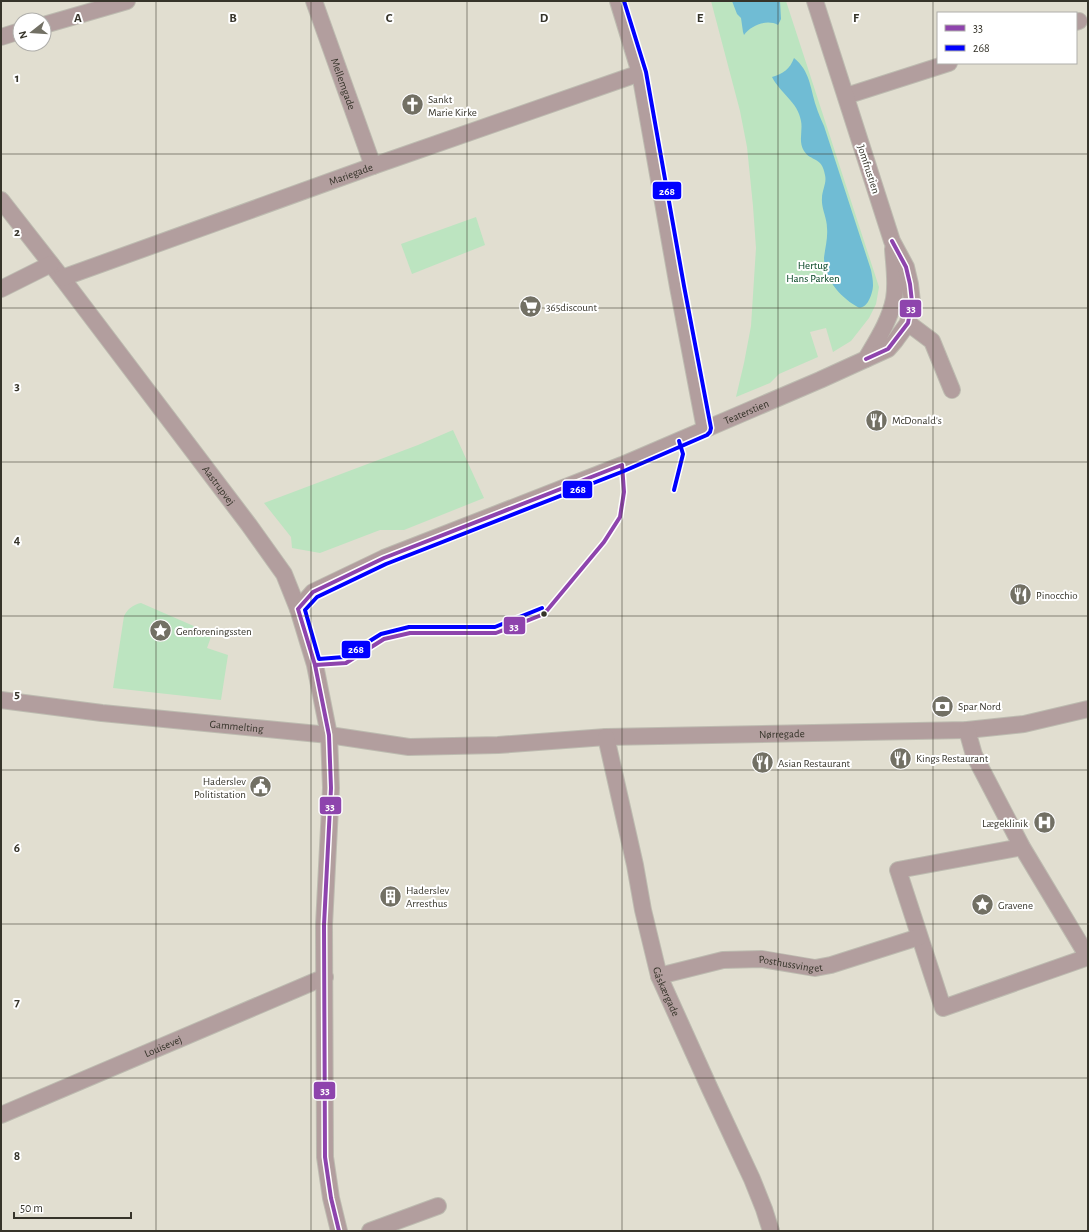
<svg xmlns="http://www.w3.org/2000/svg" width="1089" height="1232" viewBox="0 0 1089 1232" font-family="'Alegreya Sans',sans-serif">
	<style>
		.green { fill: #bce4c0 }
		.water { fill: #70bcd4 }
		.lines { fill: none; stroke-linecap: round; stroke-linejoin: round }
		.minor-casing { stroke: #bdbbb0; stroke-width: 18 }
		.minor { stroke: #b29e9e; stroke-width: 16 }
		.bus-1-casing { stroke: #fff; stroke-width: 7 }
		.bus-2-casing { stroke: #fff; stroke-width: 7 }
		.bus-1 { stroke: #8e44ad; stroke-width: 4 }
		.bus-2 { stroke: #00f; stroke-width: 4 }
		.grid { fill: none; stroke: #36342a; stroke-width: 1; stroke-opacity: 0.55 }
		.bus-dot { fill: #36342a; stroke: #fff; stroke-width: 1.5 }
		.labels { text-anchor: middle; stroke-width: 4; stroke-linejoin: round; paint-order: stroke }
		.street-label { font-size: 11px; fill: #36342a; stroke: #fff }
		.poi-label { font-size: 11px; fill: #36342a; stroke: #fff; text-anchor: start }
		.park-label { font-size: 11px; fill: #01421f; stroke: #fff }
		.grid-label { font-size: 13px; text-anchor: middle; font-weight: bold; fill: #36342a; stroke: #fff; stroke-width: 4; stroke-linejoin: round; paint-order: stroke }
		.line-badge { stroke: #fff; stroke-width: 1.5 }
		.badge-label { font-size: 11px; text-anchor: middle; font-weight: bold; fill: #fff }
	</style>
	<rect width="100%" height="100%" fill="#e1ded0"/>
	<g class="green">
		<path d="M711,1h75l93,286 -3,17 -7,14 -18,23 -18,11 -7,-24 -16,4 8,25 -39,17 -9,9 -34,14 8,-34 7,-37 5,-78 -3,-42 -6,-59 -7,-36z"/>
		<path d="M476,217l9,28 -73,29 -11,-30z"/>
		<path d="M453,430l31,68 -80,32h-24l-60,23 -28,-5 -1,-11 -27,-34 154,-58z"/>
		<path d="M141,603l71,31 -5,14 21,7 -7,45 -108,-12 11,-72c4,-7 8,-11 17,-13z"/>
	</g>
	<g class="water">
		<path d="M732,1h48l1,18 -3,6c-11,-6 -27,0 -34,10l-1,-3 -2,-14 -4,-4z"/>
		<path d="M794,58c16,13 16,29 22,48 2,7 5,13 8,20l47,144c1,5 2,10 2,15 0,9 -7,28 -17,21 -17,-10 -32,-28 -32,-48 1,-10 4,-20 3,-30 0,-10 -6,-20 -5,-30 0,-8 5,-15 3,-23 -3,-19 -14,-13 -21,-24 -6,-9 -1,-20 -3,-30 -3,-19 -21,-28 -29,-44 11,-3 18,-8 22,-19z"/>
	</g>
	<g class="lines">
		<defs>
			<g id="minor">
				<path id="s1" d="M314,1l59,165"/>
				<path d="M618,1l22,72 38,214 27,142"/>
				<path d="M1076,22l3,-1"/>
				<path d="M44,25l83,-24"/>
				<path d="M1,37l19,-6"/>
				<path d="M846,96l103,-33"/>
				<path id="s2" d="M1,200l61,78 187,247 35,49 14,35 17,56 14,70 2,53 -7,137 1,232 6,41 8,33"/>
				<path id="s3" d="M62,278l311,-112 267,-93"/>
				<path d="M1,289l50,-25"/>
				<path d="M908,323l24,18 20,49"/>
				<path d="M866,359c11,-19 24,-39 28,-60 3,-16 0,-34 -1,-50"/>
				<path id="s4" d="M298,609l15,-17 71,-34 238,-93 198,-85 68,-31 7,-8 13,-18 4,-21 -2,-18 -4,-17 -14,-26 -77,-240"/>
				<path id="s5" d="M1,700l101,13 227,22 80,12 89,-2 108,-8 361,-7 57,-6 64,-15"/>
				<path d="M967,730l7,25 48,92 66,110 -145,51 -45,-138 124,-23"/>
				<path id="s6" d="M606,737l29,128 8,45 16,66 51,113 42,90 12,30 7,22"/>
				<path id="s7" d="M659,976l64,-16 39,-1 53,9 16,-3 88,-28"/>
				<path id="s8" d="M1,1115l324,-138"/>
				<path d="M370,1231l68,-25"/>
			</g>
		</defs>
		<use href="#minor" class="minor-casing"/>
		<use href="#minor" class="minor"/>
		<defs>
			<g id="bus-1">
				<path d="M866,359l22,-10 20,-26 4,-21 -2,-18 -4,-17 -14,-26"/>
				<path d="M622,465l2,27 -4,25 -16,25 -60,72 -48,19h-86l-26,6 -38,24 -31,2 -17,-56 15,-17 71,-34z"/>
				<path d="M315,665l14,70 2,53 -7,137 1,232 6,41 8,33"/>
			</g>
			<g id="bus-2">
				<path d="M674,490l9,-36 -4,-13"/>
				<path d="M542,608l-47,19h-86l-28,7 -37,23 -25,2 -14,-49 12,-13 69,-33 238,-93 83,-36 3,-3 1,-4 -27,-142 -38,-214 -22,-71"/>
			</g>
		</defs>
		<use href="#bus-1" class="bus-1-casing"/>
		<use href="#bus-2" class="bus-2-casing"/>
		<use href="#bus-1" class="bus-1"/>
		<use href="#bus-2" class="bus-2"/>
	</g>
	<path class="grid" d="M156,1v1230M311,1v1230M467,1v1230M622,1v1230M778,1v1230M933,1v1230M1,154h1087M1,308h1087M1,462h1087M1,616h1087M1,770h1087M1,924h1087M1,1078h1087"/>
	<defs>
		<symbol id="church-disc" viewBox="-11 -11 22 22"><circle r="9.5" fill="#727064" stroke="#fff"/><path d="M-1.2-6h2.4v3.5h3.3v2.4h-3.3V6h-2.4V-.1h-3.3v-2.4h3.3Z" fill="#fff"/></symbol>
		<symbol id="supermarket-disc" viewBox="-11 -11 22 22"><circle r="9.5" fill="#727064" stroke="#fff"/><path d="M-6-5.5h2.5l.6 2H6L4.5 2H-2.5L-4.4-4H-6ZM-1.5 3.2a1.3 1.3 0 1 0 .1 0ZM3 3.2a1.3 1.3 0 1 0 .1 0Z" fill="#fff"/></symbol>
		<symbol id="restaurant-disc" viewBox="-11 -11 22 22"><circle r="9.5" fill="#727064" stroke="#fff"/><path d="M-5-6h1v4h1v-4h1v4h1v-4h1v5L-1.5 .5V6h-2V.5L-5-1ZM5-6V6H3V1.5H1.5Q1.5-4 5-6Z" fill="#fff"/></symbol>
		<symbol id="sight-disc" viewBox="-11 -11 22 22"><circle r="9.5" fill="#727064" stroke="#fff"/><path d="M0-6L1.8-2.2L6-1.7L2.9 1.2L3.7 5.4L0 3.3L-3.7 5.4L-2.9 1.2L-6-1.7L-1.8-2.2Z" fill="#fff"/></symbol>
		<symbol id="bank-disc" viewBox="-11 -11 22 22"><circle r="9.5" fill="#727064" stroke="#fff"/><path d="M-6-4H6V4H-6ZM0-2.3a2.3 2.3 0 1 0 0 4.6a2.3 2.3 0 1 0 0-4.6Z" fill="#fff"/></symbol>
		<symbol id="civic-disc" viewBox="-11 -11 22 22"><circle r="9.5" fill="#727064" stroke="#fff"/><path d="M-.6-6.5H3V-4.5H.6V-3L4-1V1h2V6H-6V1h2V-1L-.6-3ZM-1.2 2.5V6h2.4V2.5Z" fill="#fff"/></symbol>
		<symbol id="hospital-disc" viewBox="-11 -11 22 22"><circle r="9.5" fill="#727064" stroke="#fff"/><path d="M-5-5h3v3.5h4V-5h3V5h-3V1.5h-4V5h-3Z" fill="#fff"/></symbol>
		<symbol id="building-disc" viewBox="-11 -11 22 22"><circle r="9.5" fill="#727064" stroke="#fff"/><path d="M-4-6H4V6H1V3H-1V6H-4ZM-2.5-4.3h1.7v1.8h-1.7ZM.8-4.3h1.7v1.8H.8ZM-2.5-1h1.7V.8h-1.7ZM.8-1h1.7V.8H.8Z" fill="#fff"/></symbol>
	</defs>
	<g fill-rule="evenodd">
		<use href="#church-disc" x="400" y="92" width="25" height="25"/>
		<use href="#supermarket-disc" x="518" y="294" width="25" height="25"/>
		<use href="#restaurant-disc" x="864" y="408" width="25" height="25"/>
		<use href="#restaurant-disc" x="1008" y="582" width="25" height="25"/>
		<use href="#sight-disc" x="148" y="618" width="25" height="25"/>
		<use href="#bank-disc" x="930" y="694" width="25" height="25"/>
		<use href="#restaurant-disc" x="888" y="746" width="25" height="25"/>
		<use href="#restaurant-disc" x="750" y="750" width="25" height="25"/>
		<use href="#civic-disc" x="248" y="774" width="25" height="25"/>
		<use href="#hospital-disc" x="1032" y="810" width="25" height="25"/>
		<use href="#building-disc" x="378" y="884" width="25" height="25"/>
		<use href="#sight-disc" x="970" y="892" width="25" height="25"/>
	</g>
	<circle class="bus-dot" cx="544" cy="614" r="3.5"/>
	<g class="labels">
		<g class="street-label">
			<text dy="4" stroke="none"><textPath href="#s1" startOffset="88">Mellemgade</textPath></text>
			<text transform="translate(869 169) rotate(72)" y="4">Jomfrustien</text>
			<text dy="4" stroke="none"><textPath href="#s3" startOffset="307">Mariegade</textPath></text>
			<text dy="4" stroke="none"><textPath href="#s4" startOffset="492">Teaterstien</textPath></text>
			<text dy="4" stroke="none"><textPath href="#s2" startOffset="359">Aastrupvej</textPath></text>
			<text dy="4" stroke="none"><textPath href="#s5" startOffset="237">Gammelting</textPath></text>
			<text dy="4" stroke="none"><textPath href="#s5" startOffset="784">Nørregade</textPath></text>
			<text dy="4" stroke="none"><textPath href="#s7" startOffset="134">Posthussvinget</textPath></text>
			<text dy="4" stroke="none"><textPath href="#s6" startOffset="262">Gåskærgade</textPath></text>
			<text dy="4" stroke="none"><textPath href="#s8" startOffset="176">Louisevej</textPath></text>
		</g>
		<g class="poi-label">
			<text x="428" y="103">Sankt<tspan x="428" dy="13">Marie Kirke</tspan></text>
			<text x="546" y="311">365discount</text>
			<text x="892" y="424">McDonald's</text>
			<text x="1036" y="599">Pinocchio</text>
			<text x="176" y="635">Genforeningssten</text>
			<text x="958" y="710">Spar Nord</text>
			<text x="916" y="762">Kings Restaurant</text>
			<text x="778" y="767">Asian Restaurant</text>
			<text x="246" y="785" text-anchor="end">Haderslev<tspan x="246" dy="13">Politistation</tspan></text>
			<text x="1028" y="827" text-anchor="end">Lægeklinik</text>
			<text x="406" y="894">Haderslev<tspan x="406" dy="13">Arresthus</tspan></text>
			<text x="998" y="909">Gravene</text>
		</g>
		<g class="park-label">
			<text x="813" y="269">Hertug<tspan x="813" dy="13">Hans Parken</tspan></text>
		</g>
	</g>
	<g class="grid-label">
		<text x="78" y="22">A</text>
		<text x="233" y="22">B</text>
		<text x="389" y="22">C</text>
		<text x="544" y="22">D</text>
		<text x="700" y="22">E</text>
		<text x="856" y="22">F</text>
		<text x="17" y="82">1</text>
		<text x="17" y="236">2</text>
		<text x="17" y="390">3</text>
		<text x="17" y="544">4</text>
		<text x="17" y="698">5</text>
		<text x="17" y="852">6</text>
		<text x="17" y="1006">7</text>
		<text x="17" y="1160">8</text>
	</g>
	<g class="line-badge">
		<rect x="652" y="181" width="30" height="19" rx="4" fill="#00f"/>
		<rect x="899" y="299" width="23" height="19" rx="4" fill="#8e44ad"/>
		<rect x="562" y="480" width="31" height="19" rx="4" fill="#00f"/>
		<rect x="503" y="616" width="23" height="19" rx="4" fill="#8e44ad"/>
		<rect x="341" y="640" width="30" height="19" rx="4" fill="#00f"/>
		<rect x="319" y="796" width="23" height="19" rx="4" fill="#8e44ad"/>
		<rect x="313" y="1081" width="23" height="19" rx="4" fill="#8e44ad"/>
	</g>
	<g class="badge-label">
		<text x="667" y="195">268</text>
		<text x="911" y="312">33</text>
		<text x="578" y="493">268</text>
		<text x="514" y="630">33</text>
		<text x="356" y="653">268</text>
		<text x="330" y="810">33</text>
		<text x="325" y="1094">33</text>
	</g>
	<rect width="1089" height="1232" fill="none" stroke="#36342a" stroke-width="4"/>
	<rect x="937" y="12" width="140" height="52" fill="#ffffff" stroke="#afaeaa"/>
	<rect x="945" y="25" width="20" height="6" fill="#8e44ad" stroke="#afaeaa"/>
	<text x="973" y="32" font-size="12" fill="#36342a">33</text>
	<rect x="945" y="45" width="20" height="6" fill="#0000ff" stroke="#afaeaa"/>
	<text x="973" y="52" font-size="12" fill="#36342a">268</text>
	<g transform="translate(32 32) rotate(253)"><circle r="19" fill="#ffffff" stroke="#afaeaa"/>
	<path d="M0-3L7 15L0 10L-7 15Z" fill="#727064"/>
	<text y="-6" font-size="11" font-weight="bold" text-anchor="middle" fill="#36342a">N</text>
	</g>
	<path d="M14 1212v6h117v-6" fill="none" stroke="#36342a" stroke-width="2"/>
	<text x="20" y="1212" font-size="12" fill="#36342a" stroke="#ffffff" stroke-width="3" paint-order="stroke">50 m</text>
</svg>
